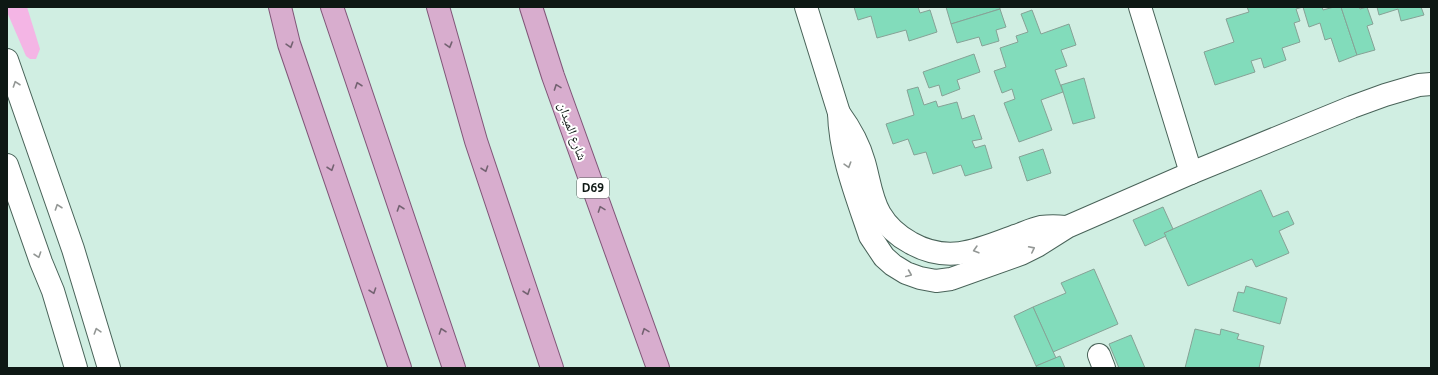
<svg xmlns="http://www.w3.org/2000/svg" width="1438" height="375" viewBox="0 0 1438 375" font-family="Ubuntu,'Noto Naskh Arabic',sans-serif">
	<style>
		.green { fill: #f4b5e5 }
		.building { fill: #82dcbb; stroke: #86a296 }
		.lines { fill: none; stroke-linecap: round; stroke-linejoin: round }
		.minor-casing { stroke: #496359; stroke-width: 24 }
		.major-casing { stroke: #805678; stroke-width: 24 }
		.minor { stroke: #fff; stroke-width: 22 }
		.major { stroke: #d8adce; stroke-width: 22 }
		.oneway { stroke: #736271 }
		.oneway2 { stroke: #939795 }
		.labels { text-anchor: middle; stroke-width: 4; stroke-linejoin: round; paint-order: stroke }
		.shield { fill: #fff; stroke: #565d5a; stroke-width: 1 }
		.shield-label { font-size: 12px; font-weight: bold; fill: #0e1814 }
		.street-label { font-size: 13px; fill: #0e1814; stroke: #fff }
	</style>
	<rect width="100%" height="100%" fill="#d0eee2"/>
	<path class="green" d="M7,7h20l13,42 -4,10h-6l-4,-3 -19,-44z"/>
	<g class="building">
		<path d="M854,7h64l2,6 10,-3 7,22 -28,9 -3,-11 -29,8 -6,-22 -13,4z"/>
		<path d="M946,7h54v2l-49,15z"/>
		<path d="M1247,7h56l-7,2 4,12 -6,2 6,19 -18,6 4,12 -22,8 -3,-10 -10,3 4,11 -40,13 -11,-33 30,-10 -8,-23 23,-7z"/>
		<path d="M1303,7h19l1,3 11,-3h7l16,48 -18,7 -8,-24 -6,2 -5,-17 -11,4z"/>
		<path d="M1341,7h18l1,2 7,-2 6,17 -6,2 8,24 -18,5z"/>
		<path d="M1377,7h44l3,8 -23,6 -3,-12 -19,6z"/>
		<path d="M1000,9l6,18 -10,3 3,11 -17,5 -3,-9 -22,6 -6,-19z"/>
		<path d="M1032,10l9,24 28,-10 7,21 -15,5 6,16 -12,4 8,22 -22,8 11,30 -33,12 -15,-39 11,-4 -3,-10 -10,4 -8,-22 12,-4 -6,-19 18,-6 -2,-6 12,-4 -7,-18z"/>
		<path d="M974,54l6,18 -23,8 3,9 -18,7 -3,-11 -10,3 -6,-16z"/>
		<path d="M1084,78l11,40 -22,6 -12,-39z"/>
		<path d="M918,87l6,18 12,-4 2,6 19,-5 5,17 12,-4 8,24 -10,2 3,7 10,-3 7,23 -27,8 -4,-11 -28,9 -7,-22 -12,3 -6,-16 -15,5 -7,-20 28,-9 -7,-25z"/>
		<path d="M1043,149l8,24 -24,8 -8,-24z"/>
		<path d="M1261,190l12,27 15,-6 6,13 -15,7 10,22 -33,14 -4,-8 -64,27 -24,-53z"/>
		<path d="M1163,207l10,22 -9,4 2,3 -21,10 -12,-26z"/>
		<path d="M1094,269l24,55 -65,28 -20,-45 33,-14 -5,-10z"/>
		<path d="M1246,286l41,12 -7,26 -47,-13 5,-19 6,1z"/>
		<path d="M1033,307l23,51 -20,8 -22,-50z"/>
		<path d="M1195,329l25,6 1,-6 18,5 -2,5 27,7 -5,22h-74z"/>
		<path d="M1131,335l14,33h-26l-10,-24z"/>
		<path d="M1060,356l5,12h-28l-1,-2z"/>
	</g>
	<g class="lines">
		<defs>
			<g id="minor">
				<path d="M806,7l33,106c11,15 20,31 25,49 5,17 7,37 16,52 7,12 18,22 31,29 37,21 67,7 104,-7 9,-3 17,-7 26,-9 8,-1 16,-1 24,0"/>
				<path d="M1140,7l51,166"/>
				<path d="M7,60l66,189 36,119"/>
				<path d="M839,113c1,42 18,84 31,123l14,21 9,8 13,8 14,5 16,3 15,-2 70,-25 16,-8 30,-19 124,-54 161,-66 33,-12 34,-10 12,-1"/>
				<path d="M7,165l34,97 12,29 23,77"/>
				<path d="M1099,355l5,13"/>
			</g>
			<g id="major">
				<path d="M280,7l9,37 111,324"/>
				<path d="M332,7l122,361"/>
				<path d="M438,7l38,134 76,227"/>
				<path d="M531,7l22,69 105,292"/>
			</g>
		</defs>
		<use href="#minor" class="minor-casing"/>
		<use href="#major" class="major-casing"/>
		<use href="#minor" class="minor"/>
		<use href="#major" class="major"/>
	</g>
	<defs><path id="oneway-chevron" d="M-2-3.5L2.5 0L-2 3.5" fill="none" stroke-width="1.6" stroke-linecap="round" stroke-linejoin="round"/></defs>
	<g class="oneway">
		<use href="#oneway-chevron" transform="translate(290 45) rotate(73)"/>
		<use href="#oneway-chevron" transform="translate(449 45) rotate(74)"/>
		<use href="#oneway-chevron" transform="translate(358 85) rotate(-109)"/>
		<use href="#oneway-chevron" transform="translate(557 87) rotate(-110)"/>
		<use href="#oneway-chevron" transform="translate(331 168) rotate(71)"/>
		<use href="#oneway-chevron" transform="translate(485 169) rotate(71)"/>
		<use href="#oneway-chevron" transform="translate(400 208) rotate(-109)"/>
		<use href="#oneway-chevron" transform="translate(601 209) rotate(-110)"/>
		<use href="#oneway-chevron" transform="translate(373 291) rotate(71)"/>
		<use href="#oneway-chevron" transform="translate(527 292) rotate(71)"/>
		<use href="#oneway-chevron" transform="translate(442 331) rotate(-109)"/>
		<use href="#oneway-chevron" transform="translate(645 331) rotate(-110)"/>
	</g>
	<g class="oneway2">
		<use href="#oneway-chevron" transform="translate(16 84) rotate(-109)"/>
		<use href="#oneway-chevron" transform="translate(848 165) rotate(73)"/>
		<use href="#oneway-chevron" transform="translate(58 207) rotate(-109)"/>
		<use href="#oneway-chevron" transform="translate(1032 249) rotate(-27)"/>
		<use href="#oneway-chevron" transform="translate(976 250) rotate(164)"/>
		<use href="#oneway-chevron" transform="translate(38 255) rotate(71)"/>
		<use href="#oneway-chevron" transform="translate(909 274) rotate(23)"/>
		<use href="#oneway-chevron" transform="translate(97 331) rotate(-107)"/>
	</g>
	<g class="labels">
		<rect class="shield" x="577" y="178" width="32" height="20" rx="3"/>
		<g class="shield-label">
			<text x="593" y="192">D69</text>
		</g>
		<g class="street-label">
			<text transform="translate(573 131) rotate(70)" y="5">شارع الميدان</text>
		</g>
	</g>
	<rect width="1438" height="375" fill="none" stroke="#0e1814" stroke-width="16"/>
</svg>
